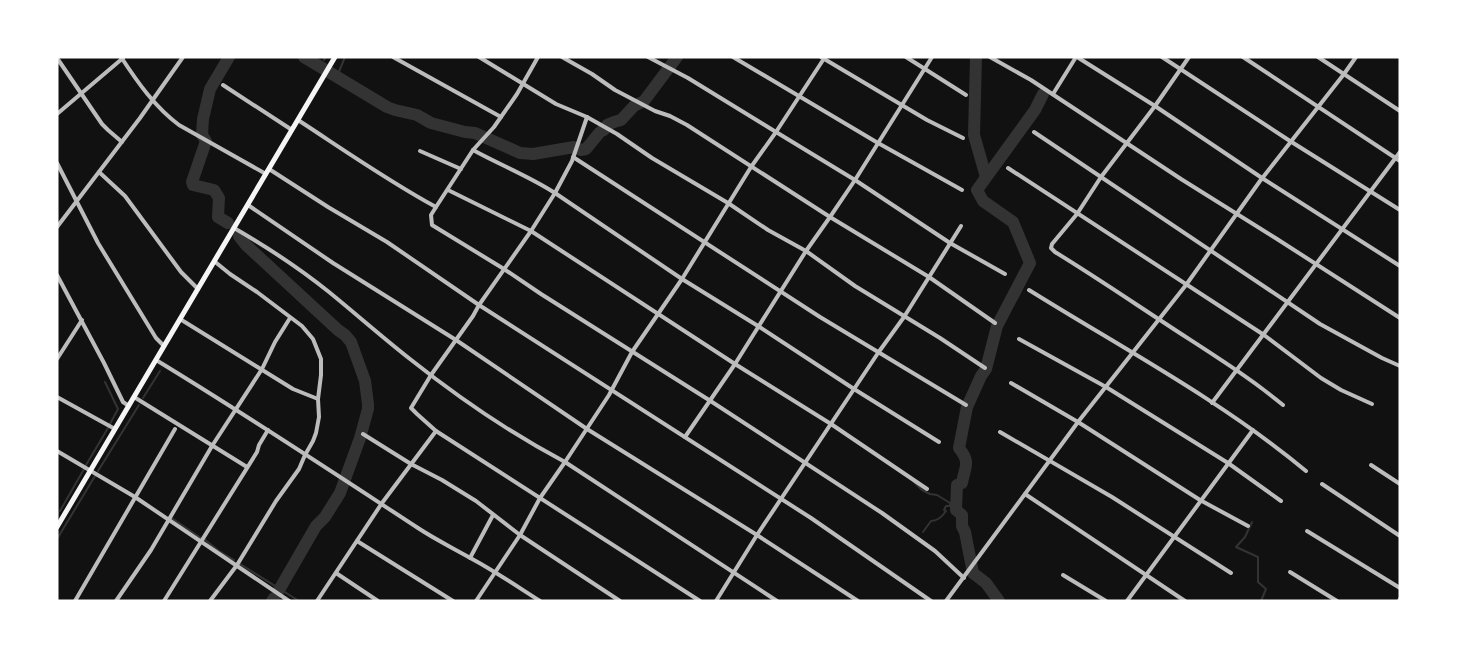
<svg xmlns="http://www.w3.org/2000/svg" width="1457" height="658" viewBox="0 0 1457 658" font-family="'Exo 2',sans-serif">
	<style>
		.lines { fill: none; stroke-linecap: round; stroke-linejoin: round }
		.stream { stroke: #333; stroke-width: 2 }
		.river { stroke: #333; stroke-width: 12 }
		.minor { stroke: #bcbcbc; stroke-width: 4 }
		.secondary { stroke: #f5f5f5; stroke-width: 5 }
	</style>
	<rect width="100%" height="100%" fill="#111"/>
	<g class="lines">
		<g class="stream">
			<path d="M324,60l2,-3"/>
			<path d="M338,74l7,-17"/>
			<path d="M105,382l13,27 -8,15"/>
			<path d="M143,398l17,-27"/>
			<path d="M86,465l22,-37"/>
			<path d="M98,471l41,-66"/>
			<path d="M914,482l8,8 8,4 7,1 13,8v3l6,4"/>
			<path d="M60,511l24,-42"/>
			<path d="M57,515l1,-2"/>
			<path d="M170,517l31,21"/>
			<path d="M1252,522l-7,15 -9,10 22,10v25l8,7 -5,12"/>
			<path d="M923,532l8,-11c7,0 11,-4 15,-10l-2,-1 2,-4h4"/>
			<path d="M57,539l38,-63"/>
			<path d="M204,539l15,12 15,9"/>
			<path d="M240,564l59,37"/>
		</g>
		<g class="river">
			<path d="M304,57l83,50 8,3 22,5 14,8 34,9 10,1 45,20 13,1 41,-7 7,3 5,-1 14,-17 4,-2 3,-5 7,-3 7,-2 13,-14 10,-5 33,-44"/>
			<path d="M976,57l-2,78 12,42"/>
			<path d="M228,223l-10,-6 1,-19 -5,-8 -21,-5 -1,-3 14,-41 -4,-6 1,-16 7,-30 19,-32"/>
			<path d="M239,236l7,9 92,85 7,5 6,7 9,25 5,14 3,23v5l-8,29 -20,55 -15,24 -9,9 -37,64"/>
			<path d="M272,601l2,-3"/>
			<path d="M999,601l-13,-18 -13,-10 -8,-41 -3,-6v-11l-6,-5 1,-25 5,-2c3,-17 9,-20 -3,-35l8,-41 14,-31 5,-7 11,-43 33,-63 -17,-41 -30,-21 -6,-11 58,-80 8,-16"/>
		</g>
		<g class="minor">
			<path d="M121,57c17,26 34,50 58,68l87,49"/>
			<path d="M393,57l108,60"/>
			<path d="M479,57l77,47 31,13 30,17 35,24 76,45 40,27 38,21 49,35 85,52 45,30"/>
			<path d="M538,57l-21,37 -23,33 -21,23 -37,57 -5,8 1,10 72,44 37,25 168,106 173,113 53,38 29,27"/>
			<path d="M562,57l30,17 23,16 40,21 15,5 17,9 143,92 99,60 66,46"/>
			<path d="M648,57l40,21 88,54 79,48 95,63 55,31"/>
			<path d="M733,57l145,86 84,47"/>
			<path d="M821,57l106,63 36,18"/>
			<path d="M906,57l60,38"/>
			<path d="M990,57l41,23 150,99 96,60 123,79"/>
			<path d="M1077,57l78,49 107,72 138,88"/>
			<path d="M1162,57l128,84 110,69"/>
			<path d="M1189,57l-34,49 -54,71 -24,37 -25,30 -1,4 4,4c36,22 70,45 105,68 42,28 84,53 123,85"/>
			<path d="M1243,57l157,104"/>
			<path d="M1318,57l82,54"/>
			<path d="M57,58l45,66 6,6 14,12"/>
			<path d="M223,85l69,45"/>
			<path d="M1053,94l23,-37"/>
			<path d="M57,114l66,-56"/>
			<path d="M587,117l-15,44 -17,32 -24,38 -52,74 -6,11 -42,59 -20,33 6,6 19,17 264,170"/>
			<path d="M298,120c46,30 90,61 138,87"/>
			<path d="M1034,132l286,192 62,34 18,8"/>
			<path d="M473,150c27,15 56,26 82,43l127,86 76,47 96,63 85,53"/>
			<path d="M420,151l41,18"/>
			<path d="M573,157l247,160 146,88"/>
			<path d="M57,163l41,80 58,95 8,8"/>
			<path d="M1008,168l256,167 57,43 20,12 31,14"/>
			<path d="M269,169l59,38 59,35 92,63 332,213 120,83"/>
			<path d="M99,172l26,24 56,76 17,17"/>
			<path d="M448,190l83,41 204,133 96,60 96,65"/>
			<path d="M248,205l85,58 123,77 131,89 170,106 101,66"/>
			<path d="M57,227l83,-109 43,-61"/>
			<path d="M234,228c33,19 65,40 95,64 27,22 53,45 81,67 49,39 100,74 155,103l212,139"/>
			<path d="M57,275l47,88 19,39 6,4"/>
			<path d="M1029,290c93,58 193,111 277,181"/>
			<path d="M180,319l113,70 25,10"/>
			<path d="M1019,339l87,48 122,76 53,38"/>
			<path d="M57,359l25,-39"/>
			<path d="M156,360c89,54 175,111 262,168 18,12 37,21 56,32 22,12 44,27 66,41"/>
			<path d="M1011,383l67,39 122,78 48,26"/>
			<path d="M57,397l58,32"/>
			<path d="M134,397l113,70"/>
			<path d="M1212,403l188,-251"/>
			<path d="M1000,432l112,65 119,76"/>
			<path d="M363,434l48,30 31,16 34,21 44,34 100,66"/>
			<path d="M685,437l50,-73 71,-113 24,-34 25,-37 77,-123"/>
			<path d="M57,451l78,46 154,104"/>
			<path d="M1371,465l29,19"/>
			<path d="M1322,484l78,52"/>
			<path d="M1025,494l160,107"/>
			<path d="M1307,531l93,57"/>
			<path d="M357,541l96,60"/>
			<path d="M470,558l23,-43"/>
			<path d="M1290,572l47,29"/>
			<path d="M336,573l42,28"/>
			<path d="M1063,575l43,26"/>
			<path d="M75,601l100,-172"/>
			<path d="M116,601l35,-51 61,-104 50,-77 13,-27 15,-24"/>
			<path d="M164,601l93,-149 2,-7 9,-15"/>
			<path d="M210,601l27,-36 39,-64 23,-32 6,-14 8,-14 3,-8 3,-16 -1,-18 3,-24v-16l-8,-20 -11,-13 -45,-34 -27,-18 -16,-13"/>
			<path d="M317,601l65,-98 54,-72"/>
			<path d="M476,601l44,-66 20,-37 25,-36 44,-67 23,-43 50,-73 69,-112 25,-35 49,-75"/>
			<path d="M716,601l41,-66 121,-182 26,-36 57,-91"/>
			<path d="M946,601l132,-179 108,-137 74,-104 84,-107 12,-17"/>
			<path d="M1127,601l126,-171"/>
			<path d="M1399,601l1,-2"/>
		</g>
		<path class="secondary" d="M57,527l278,-470"/>
	</g>
	<rect width="1457" height="658" fill="none" stroke="#ffffff" stroke-width="117"/>
</svg>
